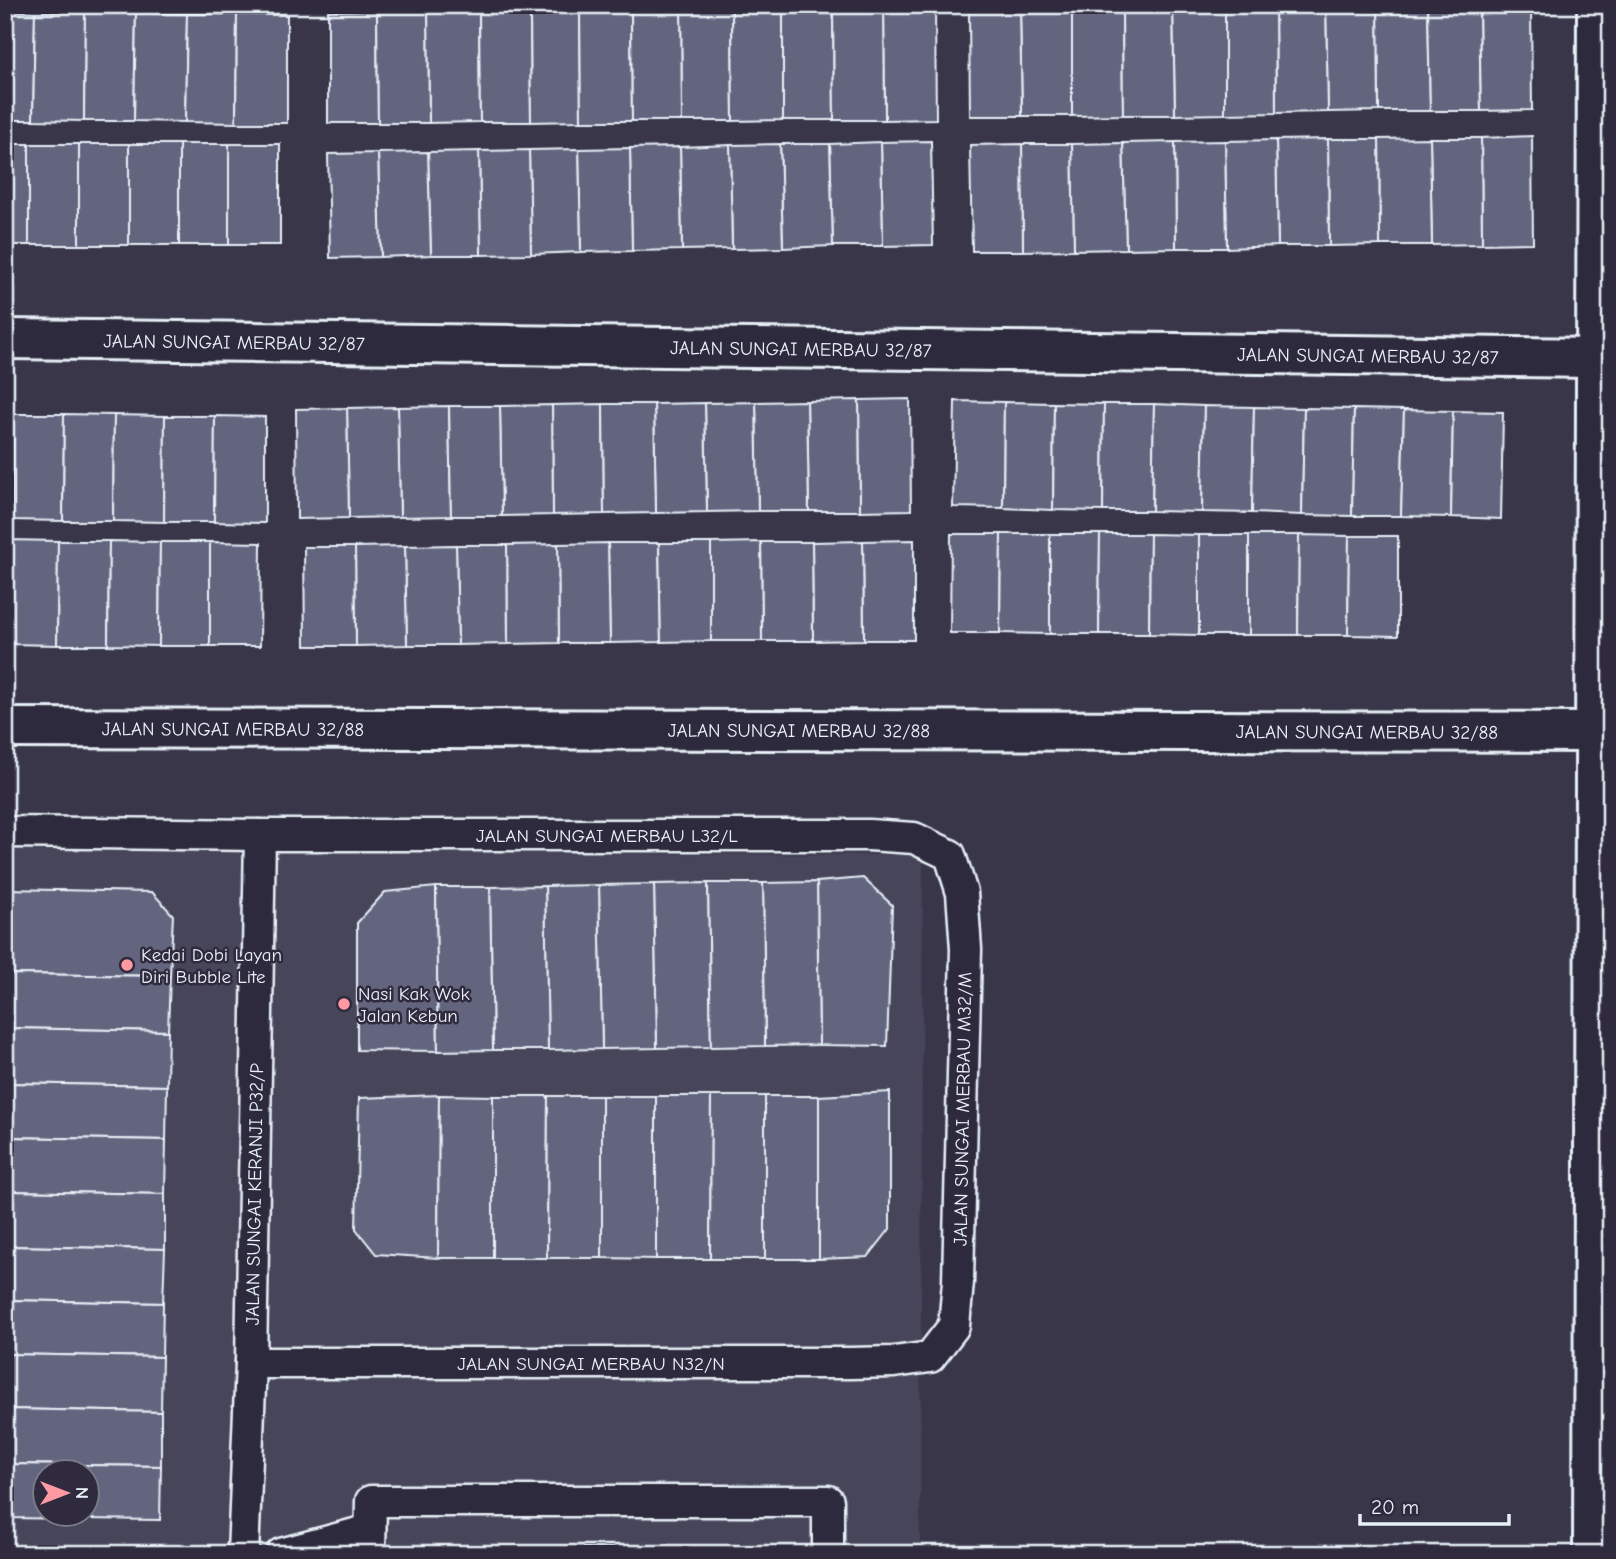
<svg xmlns="http://www.w3.org/2000/svg" width="1616" height="1559" viewBox="0 0 1616 1559" font-family="'Comic Neue',sans-serif">
	<style>
		.built { fill: #46445a; fill-rule: evenodd }
		.building { fill: #63657f; stroke: #e8f1f8; stroke-width: 2; fill-rule: evenodd }
		.lines { fill: none; stroke-linecap: round; stroke-linejoin: round }
		.service-casing { stroke: #e8f1f8; stroke-width: 35 }
		.minor-casing { stroke: #e8f1f8; stroke-width: 44 }
		.service { stroke: #2f2a3d; stroke-width: 30 }
		.minor { stroke: #2f2a3d; stroke-width: 38 }
		.poi-dot { fill: #ff9aa2; stroke: #2f2a3d; stroke-width: 2.5 }
		.labels { text-anchor: middle; stroke-width: 5; stroke-linejoin: round; paint-order: stroke }
		.street-label { font-size: 19px; fill: #e8f1f8; stroke: #2f2a3d }
		.poi-label { font-size: 19px; fill: #e8f1f8; stroke: #2f2a3d; text-anchor: start }
	</style>
	<rect width="100%" height="100%" fill="#39364a"/>
	<filter id="ink" filterUnits="userSpaceOnUse"><feTurbulence type="fractalNoise" baseFrequency=".0143" numOctaves="2"/><feDisplacementMap in="SourceGraphic" scale="14" xChannelSelector="R" yChannelSelector="G"/><feConvolveMatrix kernelMatrix="1 2 1 2 8 2 1 2 1" color-interpolation-filters="sRGB"/></filter>
	<g filter="url(#ink)">
		<path class="built" d="M5,850l918,5 -3,699h-915zM46,1472h42v42h-42z"/>
		<g class="building">
			<path d="M1428,5l2,106h-51l-1,-105z"/>
			<path d="M1428,5h51l2,106h-51z"/>
			<path d="M1479,5h52l1,105 -51,1z"/>
			<path d="M935,6l1,113 -51,1 -1,-113z"/>
			<path d="M1378,6l1,105 -51,1 -2,-105z"/>
			<path d="M833,7l1,113h-51v-112z"/>
			<path d="M833,7h51l1,113h-51z"/>
			<path d="M1326,7l2,105 -52,1 -1,-105z"/>
			<path d="M732,8l1,113h-51l-1,-112z"/>
			<path d="M732,8h51v112l-50,1z"/>
			<path d="M1225,8v106l-50,1 -2,-106z"/>
			<path d="M1225,8h50l1,105 -51,1z"/>
			<path d="M479,9l1,113 -51,1 -1,-113z"/>
			<path d="M479,9h51l1,113h-51z"/>
			<path d="M530,9h50l1,112 -50,1z"/>
			<path d="M580,9h51l1,112h-51z"/>
			<path d="M631,9h50l1,112h-50z"/>
			<path d="M1072,9v107h-50l-2,-106z"/>
			<path d="M1072,9h50l1,106 -51,1z"/>
			<path d="M1122,9h51l2,106h-52z"/>
			<path d="M377,10l1,113h-50v-112z"/>
			<path d="M377,10h51l1,113h-51z"/>
			<path d="M1020,10l2,106h-52l-1,-105z"/>
			<path d="M5,11l30,1 -2,108h-28z"/>
			<path d="M35,12h50l-1,109 -51,-1z"/>
			<path d="M85,12l51,1 -2,108h-50z"/>
			<path d="M136,13l51,1 -2,108 -51,-1z"/>
			<path d="M187,14h50l-1,109 -51,-1z"/>
			<path d="M237,14l50,1v108h-51z"/>
			<path d="M1532,136l1,107 -51,1 -1,-106z"/>
			<path d="M1430,138h51l1,106 -50,1z"/>
			<path d="M1430,138l2,107h-52l-1,-106z"/>
			<path d="M1328,139h51l1,106 -51,1z"/>
			<path d="M1328,139l1,107h-51l-2,-106z"/>
			<path d="M1276,140l2,106 -51,2 -2,-107z"/>
			<path d="M931,141l2,104 -50,1 -2,-104z"/>
			<path d="M1225,141l2,107h-51l-1,-106z"/>
			<path d="M881,142l2,104h-50l-3,-102z"/>
			<path d="M1175,142l1,106 -50,1 -3,-106z"/>
			<path d="M1123,143l3,106 -52,1 -2,-106z"/>
			<rect x="5" y="144" width="24" height="101"/>
			<rect x="29" y="144" width="50" height="101"/>
			<rect x="79" y="144" width="50" height="101"/>
			<rect x="129" y="144" width="50" height="101"/>
			<rect x="179" y="144" width="50" height="101"/>
			<rect x="229" y="144" width="51" height="101"/>
			<path d="M780,144h50l3,102 -50,2z"/>
			<path d="M780,144l3,104 -51,1 -2,-104z"/>
			<path d="M1022,144h50l2,106 -51,1z"/>
			<path d="M1022,144l1,107h-51l-2,-106z"/>
			<path d="M730,145l2,104 -50,1 -2,-103z"/>
			<path d="M680,147l2,103 -50,1 -2,-103z"/>
			<path d="M630,148l2,103 -51,1 -2,-103z"/>
			<path d="M579,149l2,103 -50,2 -2,-104z"/>
			<path d="M529,150l2,104 -50,1 -2,-104z"/>
			<path d="M479,151l2,104h-50l-3,-103z"/>
			<path d="M428,152l3,103 -50,2 -3,-104z"/>
			<path d="M378,153l3,104 -51,1 -2,-104z"/>
			<path d="M910,399l1,111 -51,1 -1,-111z"/>
			<path d="M859,400l1,111h-51l-2,-110z"/>
			<path d="M807,401l2,110h-51l-2,-109z"/>
			<path d="M955,401l49,1 -1,106 -50,-1z"/>
			<path d="M756,402l2,109 -51,1 -2,-109z"/>
			<path d="M1004,402l50,1 -1,107 -50,-2z"/>
			<path d="M705,403l2,109 -51,1 -2,-109z"/>
			<path d="M1054,403l50,1 -1,107 -50,-1z"/>
			<path d="M603,404l1,110 -51,1 -1,-110z"/>
			<path d="M603,404h51l2,109 -52,1z"/>
			<path d="M1104,404h50l-2,107h-49z"/>
			<path d="M1154,404l50,2 -2,106 -50,-1z"/>
			<path d="M552,405l1,110 -51,1 -2,-110z"/>
			<path d="M449,406l2,110 -51,1 -2,-110z"/>
			<path d="M449,406h51l2,110h-51z"/>
			<path d="M1204,406l50,1 -2,106 -50,-1z"/>
			<path d="M398,407l2,110 -51,1 -2,-110z"/>
			<path d="M1254,407l50,1 -2,107 -50,-2z"/>
			<path d="M347,408l2,110 -52,1 -1,-110z"/>
			<path d="M1304,408l50,1 -2,107 -50,-1z"/>
			<path d="M1354,409l50,1 -3,106h-49z"/>
			<path d="M1404,410l49,1 -2,106 -50,-1z"/>
			<path d="M1453,411l50,1 -2,107 -50,-2z"/>
			<path d="M5,414h8l-1,106h-7z"/>
			<path d="M13,414h51l-1,107 -51,-1z"/>
			<path d="M64,414l50,1 -1,106h-50z"/>
			<path d="M114,415l51,1 -1,106 -51,-1z"/>
			<path d="M165,416h50l-1,106h-50z"/>
			<path d="M215,416l50,1v106l-51,-1z"/>
			<path d="M951,534h50l-1,99h-50z"/>
			<path d="M1001,534h49v100l-50,-1z"/>
			<path d="M1050,534h50l-1,100h-49z"/>
			<path d="M1100,534h50l-1,100h-50z"/>
			<path d="M1150,534l49,1v100l-50,-1z"/>
			<rect x="1199" y="535" width="50" height="100"/>
			<path d="M1249,535h50l-1,100h-49z"/>
			<path d="M1299,535l50,1 -1,99h-50z"/>
			<path d="M1349,536h49v100l-50,-1z"/>
			<path d="M5,540h3l-1,104h-2z"/>
			<path d="M8,540l50,1 -1,104 -50,-1z"/>
			<path d="M914,540v100h-50l-1,-99z"/>
			<path d="M58,541h51l-1,104h-51z"/>
			<path d="M109,541l51,1 -1,104 -51,-1z"/>
			<path d="M863,541l1,99 -51,1 -1,-99z"/>
			<path d="M160,542h50v104h-51z"/>
			<path d="M210,542l51,1 -1,103h-50z"/>
			<path d="M761,542h51l1,99h-51z"/>
			<path d="M761,542l1,99h-51v-98z"/>
			<path d="M608,543h51l2,99 -51,1z"/>
			<path d="M608,543l2,100h-51l-1,-99z"/>
			<path d="M659,543h52v98l-50,1z"/>
			<path d="M558,544l1,99 -51,1 -1,-99z"/>
			<path d="M456,545h51l1,99 -50,1z"/>
			<path d="M456,545l2,100h-51l-2,-99z"/>
			<path d="M405,546l2,99 -51,1 -1,-99z"/>
			<path d="M304,547h51l1,99h-51z"/>
			<path d="M863,878l29,27 -5,141 -68,-1 -2,-163z"/>
			<path d="M817,882l2,163 -54,1 -2,-163z"/>
			<path d="M708,883l3,164 -54,1 -3,-164z"/>
			<path d="M708,883h55l2,163 -54,1z"/>
			<path d="M654,884l3,164 -55,1 -3,-164z"/>
			<path d="M599,885l3,164 -54,1 -3,-164z"/>
			<path d="M545,886l3,164h-55l-3,-163z"/>
			<path d="M436,887l2,164 -81,-1v-127l28,-31z"/>
			<path d="M436,887h54l3,163 -55,1z"/>
			<path d="M8,889l144,3 21,23 -3,61 -163,-2z"/>
			<path d="M7,974l163,2 -2,55 -162,-3z"/>
			<path d="M6,1028l162,3 -1,55 -162,-3z"/>
			<path d="M5,1083l162,3 -1,54 -161,-3z"/>
			<path d="M890,1092v137l-22,28 -49,2v-163z"/>
			<path d="M439,1095l-1,163 -62,-4 -20,-25 3,-131z"/>
			<path d="M439,1095l54,1v162h-55z"/>
			<path d="M493,1096h55l-1,162h-54z"/>
			<path d="M548,1096h54v162h-55z"/>
			<path d="M602,1096h54v163l-54,-1z"/>
			<path d="M656,1096h55l-1,163h-54z"/>
			<path d="M711,1096h54v163h-55z"/>
			<rect x="765" y="1096" width="54" height="163"/>
			<path d="M5,1137l161,3 -1,54 -160,-3z"/>
			<path d="M5,1191l160,3v55l-160,-3z"/>
			<path d="M5,1246l160,3 -2,54 -158,-3z"/>
			<path d="M5,1300l158,3 -1,54 -157,-3z"/>
			<path d="M5,1354l157,3 -1,55 -156,-3z"/>
			<path d="M5,1409l156,3v54l-156,-2z"/>
			<path d="M5,1464l156,2 -1,54 -155,-2zM46,1472h42v42h-42z"/>
			<path d="M399,1547l393,2v5h-393z"/>
		</g>
		<g class="lines">
			<defs>
				<g id="service">
					<path id="s1" d="M5,832l255,3h609l45,3 36,17 12,38 4,56 -8,333 -4,44 -24,31 -36,5 -43,1h-600"/>
					<path id="s2" d="M243,1554l8,-191 9,-528"/>
					<path d="M281,1554l89,-24"/>
					<path d="M370,1554l1,-53h457v53"/>
				</g>
				<g id="minor">
					<path id="s3" d="M5,339l1591,19"/>
					<path id="s4" d="M5,728l1590,4"/>
					<path d="M1593,1554l4,-1549"/>
				</g>
			</defs>
			<use href="#service" class="service-casing"/>
			<use href="#minor" class="minor-casing"/>
			<use href="#service" class="service"/>
			<use href="#minor" class="minor"/>
		</g>
	</g>
	<g class="poi-dot">
		<circle cx="127" cy="965" r="7"/>
		<circle cx="344" cy="1004" r="7"/>
	</g>
	<g class="labels">
		<g class="street-label">
			<text dy="7" stroke="none"><textPath href="#s3" startOffset="229">JALAN SUNGAI MERBAU 32/87</textPath></text>
			<text dy="7" stroke="none"><textPath href="#s3" startOffset="796">JALAN SUNGAI MERBAU 32/87</textPath></text>
			<text dy="7" stroke="none"><textPath href="#s3" startOffset="1363">JALAN SUNGAI MERBAU 32/87</textPath></text>
			<text dy="7" stroke="none"><textPath href="#s4" startOffset="228">JALAN SUNGAI MERBAU 32/88</textPath></text>
			<text dy="7" stroke="none"><textPath href="#s4" startOffset="794">JALAN SUNGAI MERBAU 32/88</textPath></text>
			<text dy="7" stroke="none"><textPath href="#s4" startOffset="1362">JALAN SUNGAI MERBAU 32/88</textPath></text>
			<text dy="7" stroke="none"><textPath href="#s1" startOffset="602">JALAN SUNGAI MERBAU L32/L</textPath></text>
			<text transform="translate(962 1109) rotate(-89)" y="7">JALAN SUNGAI MERBAU M32/M</text>
			<text dy="7" stroke="none"><textPath href="#s2" startOffset="360">JALAN SUNGAI KERANJI P32/P</textPath></text>
			<text x="591" y="1370">JALAN SUNGAI MERBAU N32/N</text>
		</g>
		<g class="poi-label">
			<text x="141" y="961">Kedai Dobi Layan<tspan x="141" dy="22">Diri Bubble Lite</tspan></text>
			<text x="358" y="1000">Nasi Kak Wok<tspan x="358" dy="22">Jalan Kebun</tspan></text>
		</g>
	</g>
	<rect width="1616" height="1559" fill="none" stroke="#2f2a3d" stroke-width="28"/>
	<rect x="14" y="14" width="1588" height="1531" fill="none" stroke="#e8f1f8" stroke-width="2.5" filter="url(#ink)"/>
	<g transform="translate(66 1493) rotate(90)"><circle r="33" fill="#2f2a3d" stroke="#797a88" stroke-width="2"/>
	<path d="M0-5L12 26L0 18L-12 26Z" fill="#ff9aa2"/>
	<text y="-10" font-size="19" font-weight="bold" text-anchor="middle" fill="#e8f1f8">N</text>
	</g>
	<path d="M1360 1514v10h149v-10" fill="none" stroke="#e8f1f8" stroke-width="3.5"/>
	<text x="1371" y="1514" font-size="21" fill="#e8f1f8" stroke="#2f2a3d" stroke-width="5" paint-order="stroke">20 m</text>
</svg>
